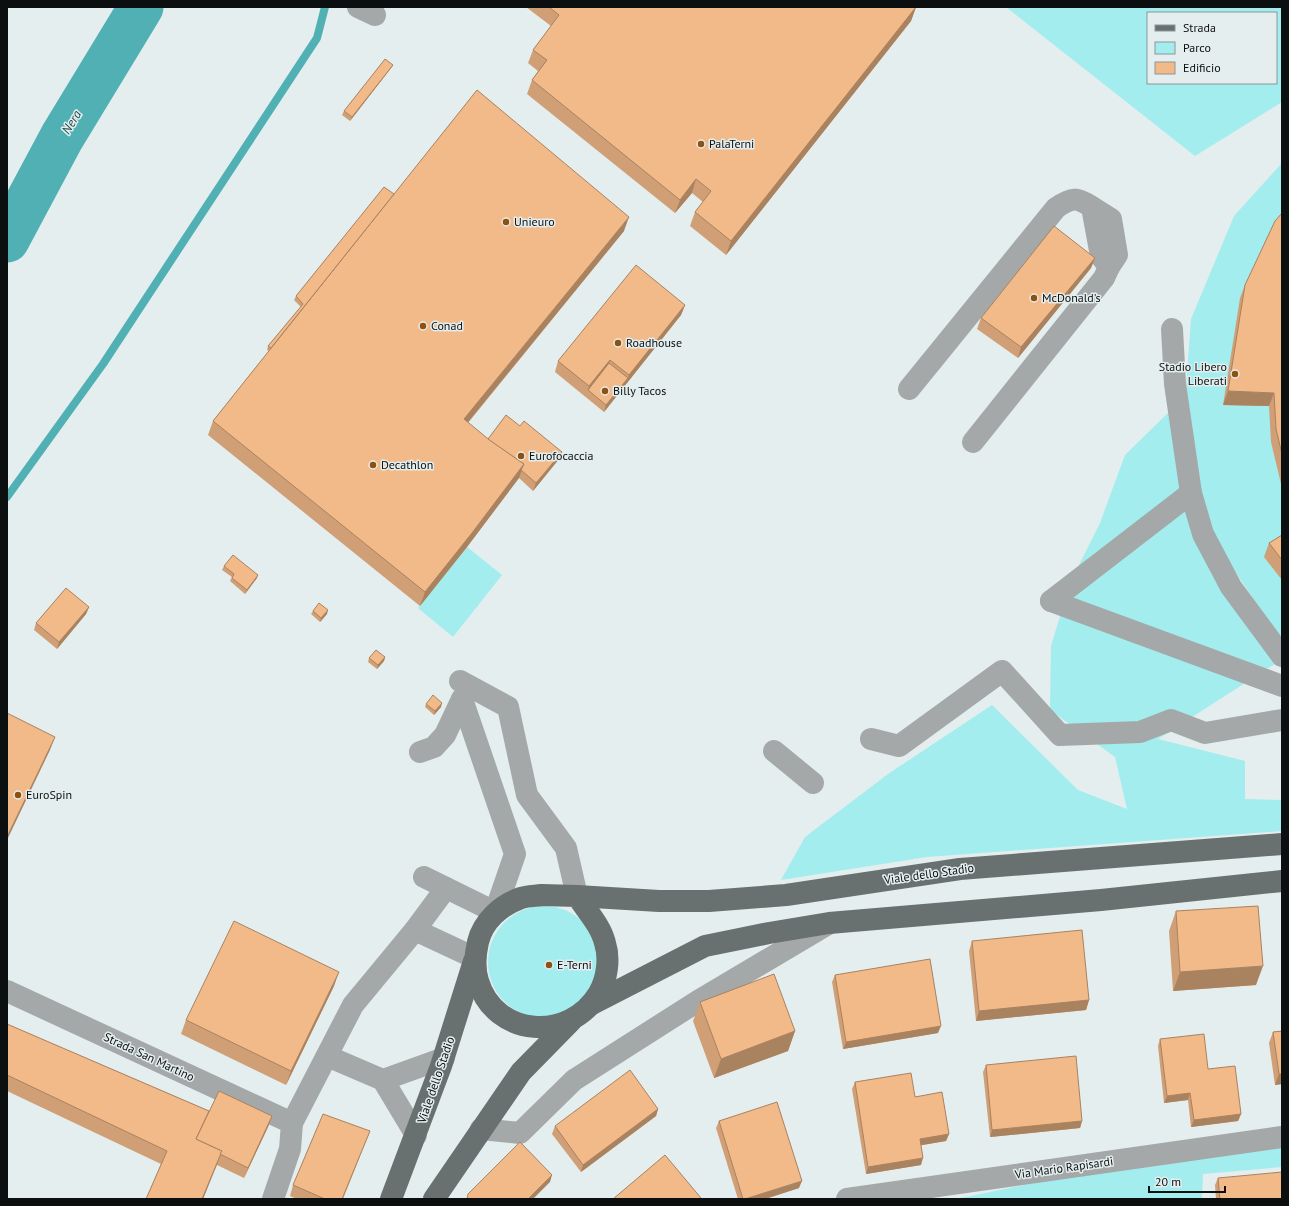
<svg xmlns="http://www.w3.org/2000/svg" width="1289" height="1206" viewBox="0 0 1289 1206" font-family="'PT Sans',sans-serif">
	<style>
		.green { fill: #a3edee; fill-rule: evenodd }
		.lines { fill: none; stroke-linecap: round; stroke-linejoin: round }
		.stream { stroke: #50b0b3; stroke-width: 8 }
		.river { stroke: #50b0b3; stroke-width: 45 }
		.minor { stroke: #a4a8a8; stroke-width: 22 }
		.major { stroke: #697070; stroke-width: 22 }
		.wall { fill: #d09f76 }
		.shaded-wall { fill: #a98260 }
		.building { fill: #f2b989; stroke: #a98260 }
		.poi-dot { fill: #8d5111; stroke: #e4eeee; stroke-width: 1.5 }
		.labels { text-anchor: middle; stroke-width: 3; stroke-linejoin: round; paint-order: stroke }
		.poi-label { font-size: 12px; fill: #0c0f10; stroke: #e4eeee; text-anchor: start }
		.street-label { font-size: 12px; fill: #0c0f10; stroke: #e4eeee }
		.water-label { font-size: 13px; font-style: italic; fill: #1f4a4b; stroke: #e4eeee }
	</style>
	<rect width="100%" height="100%" fill="#e4eeee"/>
	<g class="green">
		<path d="M1006,7h276v95l-87,54zM1148,13h128v70h-128z"/>
		<path d="M1282,163v473l-8,-6 -62,-93 -29,-107 8,-111 43,-103z"/>
		<path d="M1176,405l6,84 29,84 48,69 19,20 -120,77 87,22v38l37,1v31l-355,26 -146,23 24,-43 83,-63 104,-69 86,85 49,19 -12,-52 -65,-47 1,-64 19,-63 30,-60 25,-68z"/>
		<path d="M467,547l35,28 -49,62 -35,-29z"/>
		<circle cx="544" cy="962" r="56"/>
		<path d="M1282,1147v20l-79,7 -1,25h-246l93,-19z"/>
	</g>
	<g class="lines">
		<path class="stream" d="M7,497l96,-133 214,-326 8,-31"/>
		<path class="river" d="M7,240l55,-103 79,-130"/>
		<g class="minor">
			<path d="M358,7l17,8"/>
			<path d="M1092,207l19,12 6,36 -8,12"/>
			<path d="M1172,329l3,55 16,109 12,41 28,53 51,69"/>
			<path d="M909,389l147,-181c16,-11 20,-11 36,-1l9,49 8,11 -5,11 -131,164"/>
			<path d="M1051,601l231,85"/>
			<path d="M1051,601l140,-108"/>
			<path d="M460,681l48,26 19,88 39,53 11,48"/>
			<path d="M871,739l28,7 103,-75 58,64 80,-3 31,-12 34,13 77,-13"/>
			<path d="M774,751l39,32"/>
			<path d="M420,752l14,-5 11,-12 17,-36"/>
			<path d="M424,877l71,35 20,-58 -53,-155"/>
			<path d="M415,930l31,-42"/>
			<path d="M7,991l285,132 -2,26 -17,50"/>
			<path d="M327,1056l56,24 33,55"/>
			<path d="M383,1080l61,-22"/>
			<path d="M292,1123l61,-118 62,-75 60,28"/>
			<path d="M481,1129l39,4 54,-53 124,-79 130,-77"/>
			<path d="M847,1199l435,-62"/>
		</g>
		<g class="major">
			<path d="M542,895l35,1c10,15 24,30 28,47 5,16 2,36 -6,50 -29,49 -104,45 -121,-12 -4,-13 -3,-26 0,-39 5,-21 23,-37 43,-44 6,-2 14,-2 21,-3z"/>
			<path d="M577,896l82,5h50l77,-6 174,-26 322,-25"/>
			<path d="M592,1004l113,-58 64,-13 60,-10 272,-23 181,-19"/>
			<path d="M391,1199l50,-133 33,-105"/>
			<path d="M434,1199l87,-127 50,-51"/>
		</g>
	</g>
	<g class="wall">
		<path d="M526,7h390l-5,14 -185,234 -36,-29 5,-14 8,-10 -11,-9 -17,20 -148,-119 5,-14 6,-9 -10,-8 5,-13 18,-24z"/>
		<path d="M393,65l-2,3 -41,53 -8,-6 2,-4z"/>
		<path d="M394,194l230,37 -156,192 20,16 71,20 -26,32 -14,-13 -52,69 -47,59 -212,-171 5,-14 56,-70 -2,-1 1,-4 33,-39 -7,-7 2,-4z"/>
		<path d="M1282,213v275l-11,-46 -2,-36 -46,-1 17,-107 5,-13z"/>
		<path d="M1095,258l-4,10 -73,90 -41,-29 4,-11z"/>
		<path d="M685,305l-4,10 -77,97 -49,-40 3,-11z"/>
		<path d="M1282,535v45l-18,-23 5,-14z"/>
		<path d="M224,566l33,12 -12,16 -15,-13 2,-4 -10,-7z"/>
		<path d="M89,607l-3,7 -29,35 -23,-19 2,-7z"/>
		<path d="M313,611l14,3 -7,8 -9,-8z"/>
		<path d="M385,657l-1,4 -7,8 -9,-7 1,-4z"/>
		<path d="M426,704l15,3 -7,8 -9,-8z"/>
		<path d="M1176,911l80,74 -83,6 -4,-60z"/>
		<path d="M972,941l117,59 -3,10 -110,11 -7,-70z"/>
		<path d="M835,975l103,58 -95,16 -11,-67z"/>
		<path d="M334,986l-48,99 -105,-51 5,-14z"/>
		<path d="M700,1002l95,29 -7,20 -74,27 -21,-57z"/>
		<path d="M7,1024l202,87 63,5 -4,11 -24,51 -27,-13 -14,34h-57l15,-35 -154,-73z"/>
		<path d="M1282,1031v53l-7,1 -6,-42 4,-11z"/>
		<path d="M1160,1039l81,75 -3,7 -47,6 -3,-27 -24,3 -6,-57z"/>
		<path d="M986,1065l96,56 -2,7 -90,9 -7,-65z"/>
		<path d="M855,1082l60,15 34,37 -3,7 -25,4v20l-55,9 -14,-85z"/>
		<path d="M658,1109l-2,7 -75,56 -29,-38 3,-8z"/>
		<path d="M719,1121l80,67 -34,11h-27l-22,-71z"/>
		<path d="M370,1131l-27,68h-46l-7,-3 3,-11z"/>
		<path d="M1218,1178l64,21h-66l-1,-14z"/>
	</g>
	<g class="shaded-wall">
		<path d="M916,7l-5,14 -185,234 5,-14z"/>
		<path d="M393,65l-2,3 -41,53 2,-4z"/>
		<path d="M696,179l-4,14 -17,20 5,-13z"/>
		<path d="M629,217l-5,14 -165,202 5,-14z"/>
		<path d="M1095,258l-4,10 -73,90 3,-11z"/>
		<path d="M685,305l-4,10 -77,97 2,-7 22,-27 1,-3z"/>
		<path d="M610,360l-4,10 -18,20 1,-4z"/>
		<path d="M1228,391l46,2 -5,13 -46,-1z"/>
		<path d="M562,452l-3,7 -26,32 3,-8z"/>
		<path d="M524,464l-5,14 -52,69 -47,59 5,-14z"/>
		<path d="M258,575l-1,3 -12,16 2,-4z"/>
		<path d="M89,607l-3,7 -29,35 2,-7z"/>
		<path d="M328,610l-1,4 -7,8 1,-4z"/>
		<path d="M385,657l-1,4 -7,8 1,-4z"/>
		<path d="M442,703l-1,4 -7,8 1,-4z"/>
		<path d="M55,737l-5,13 -43,90v-3z"/>
		<path d="M1263,966l-7,19 -83,6 7,-19z"/>
		<path d="M339,972l-5,14 -48,99 5,-14z"/>
		<path d="M1089,1000l-3,10 -110,11 3,-10z"/>
		<path d="M941,1026l-3,7 -95,16 3,-7z"/>
		<path d="M795,1031l-7,20 -74,27 7,-19z"/>
		<path d="M1279,1074h3v10l-7,1z"/>
		<path d="M1190,1093l-2,7 -24,3 3,-7z"/>
		<path d="M658,1109l-2,7 -75,56 2,-7z"/>
		<path d="M1241,1114l-3,7 -47,6 3,-7z"/>
		<path d="M272,1116l-4,11 -24,51 4,-10z"/>
		<path d="M1082,1121l-2,7 -90,9 2,-7z"/>
		<path d="M949,1134l-3,7 -29,5 3,-7z"/>
		<path d="M222,1151l-19,48h-1z"/>
		<path d="M923,1158l-2,7 -55,9 2,-7z"/>
		<path d="M552,1175l-2,7 -17,17h-5z"/>
		<path d="M802,1181l-3,7 -34,11h-20z"/>
	</g>
	<g class="building">
		<path d="M549,7h367l-185,234 -36,-29 16,-21 -15,-12 -16,21 -148,-120 15,-20 -14,-10 26,-35z"/>
		<path d="M385,59l8,6 -41,52 -8,-6z"/>
		<path d="M477,90l152,127 -165,202 23,19 37,26 -52,69 -47,59 -212,-171z"/>
		<path d="M384,187l10,7 -123,154 -3,-2 35,-42 -7,-8z"/>
		<path d="M1282,213v241l-6,-25 -2,-36 -46,-2 17,-106 30,-64z"/>
		<path d="M1054,226l41,32 -74,89 -40,-29z"/>
		<path d="M636,265l49,40 -56,70 -19,-15 -21,26 -31,-25z"/>
		<path d="M609,363l19,15 -22,27 -18,-15z"/>
		<path d="M506,415l14,11 4,-5 38,31 -26,31 -15,-13 3,-6 -36,-25z"/>
		<path d="M1282,535v25l-13,-17z"/>
		<path d="M233,555l25,20 -11,15 -15,-12 2,-4 -10,-8z"/>
		<path d="M66,588l23,19 -30,35 -23,-19z"/>
		<path d="M319,603l9,7 -7,8 -8,-7z"/>
		<path d="M376,650l9,7 -7,8 -9,-7z"/>
		<path d="M433,695l9,8 -7,8 -9,-7z"/>
		<path d="M7,713l48,24 -48,100z"/>
		<path d="M1258,906l5,60 -83,6 -4,-61z"/>
		<path d="M234,921l105,51 -48,99 -105,-51z"/>
		<path d="M1082,930l7,70 -110,11 -7,-70z"/>
		<path d="M930,959l11,67 -95,16 -11,-67z"/>
		<path d="M774,974l21,57 -74,28 -21,-57z"/>
		<path d="M7,1024l202,87 -13,28 26,12 -20,48h-56l21,-48 -160,-76z"/>
		<path d="M1282,1031v43h-3l-6,-42z"/>
		<path d="M1204,1034l4,35 27,-3 6,48 -47,6 -4,-27 -23,3 -7,-57z"/>
		<path d="M1076,1056l6,65 -90,9 -6,-65z"/>
		<path d="M630,1070l28,39 -75,56 -28,-39z"/>
		<path d="M911,1073l4,24 27,-5 7,42 -29,5 3,19 -55,9 -13,-85z"/>
		<path d="M219,1091l53,25 -24,52 -28,-14 2,-3 -26,-12z"/>
		<path d="M777,1102l25,79 -57,18h-2l-24,-78z"/>
		<path d="M323,1114l47,17 -28,68h-17l-32,-14z"/>
		<path d="M520,1142l32,33 -24,24h-61l1,-5z"/>
		<path d="M665,1155l36,43 -1,1h-87z"/>
		<path d="M1282,1172v27h-62l-2,-21z"/>
	</g>
	<g class="poi-dot">
		<circle cx="701" cy="144" r="4"/>
		<circle cx="506" cy="222" r="4"/>
		<circle cx="1034" cy="298" r="4"/>
		<circle cx="423" cy="326" r="4"/>
		<circle cx="618" cy="343" r="4"/>
		<circle cx="1235" cy="374" r="4"/>
		<circle cx="605" cy="391" r="4"/>
		<circle cx="521" cy="456" r="4"/>
		<circle cx="373" cy="465" r="4"/>
		<circle cx="18" cy="795" r="4"/>
		<circle cx="549" cy="965" r="4"/>
	</g>
	<g class="labels">
		<g class="poi-label">
			<text x="709" y="148">PalaTerni</text>
			<text x="514" y="226">Unieuro</text>
			<text x="1042" y="302">McDonald's</text>
			<text x="431" y="330">Conad</text>
			<text x="626" y="347">Roadhouse</text>
			<text x="1227" y="371" text-anchor="end">Stadio Libero<tspan x="1227" dy="14">Liberati</tspan></text>
			<text x="613" y="395">Billy Tacos</text>
			<text x="529" y="460">Eurofocaccia</text>
			<text x="381" y="469">Decathlon</text>
			<text x="26" y="799">EuroSpin</text>
			<text x="557" y="969">E-Terni</text>
		</g>
		<g class="street-label">
			<text transform="translate(929 874) rotate(-8)" y="4">Viale dello Stadio</text>
			<text transform="translate(149 1057) rotate(25)" y="4">Strada San Martino</text>
			<text transform="translate(436 1080) rotate(-71)" y="4">Viale dello Stadio</text>
			<text transform="translate(1064 1168) rotate(-8)" y="4">Via Mario Rapisardi</text>
		</g>
		<g class="water-label">
			<text transform="translate(71 122) rotate(-59)" y="5">Nera</text>
		</g>
	</g>
	<rect width="1289" height="1206" fill="none" stroke="#0c0f10" stroke-width="16"/>
	<rect x="1147" y="12" width="130" height="72" fill="#e4eeee" stroke="#8e9595"/>
	<rect x="1155" y="25" width="20" height="6" fill="#697070" stroke="#8e9595"/>
	<text x="1183" y="32" font-size="12" fill="#0c0f10">Strada</text>
	<rect x="1155" y="42" width="20" height="12" fill="#a3edee" stroke="#8e9595"/>
	<text x="1183" y="52" font-size="12" fill="#0c0f10">Parco</text>
	<rect x="1155" y="62" width="20" height="12" fill="#f2b989" stroke="#8e9595"/>
	<text x="1183" y="72" font-size="12" fill="#0c0f10">Edificio</text>
	<path d="M1149 1186v6h76v-6" fill="none" stroke="#0c0f10" stroke-width="2"/>
	<text x="1155" y="1186" font-size="12" fill="#0c0f10" stroke="#e4eeee" stroke-width="3" paint-order="stroke">20 m</text>
</svg>
